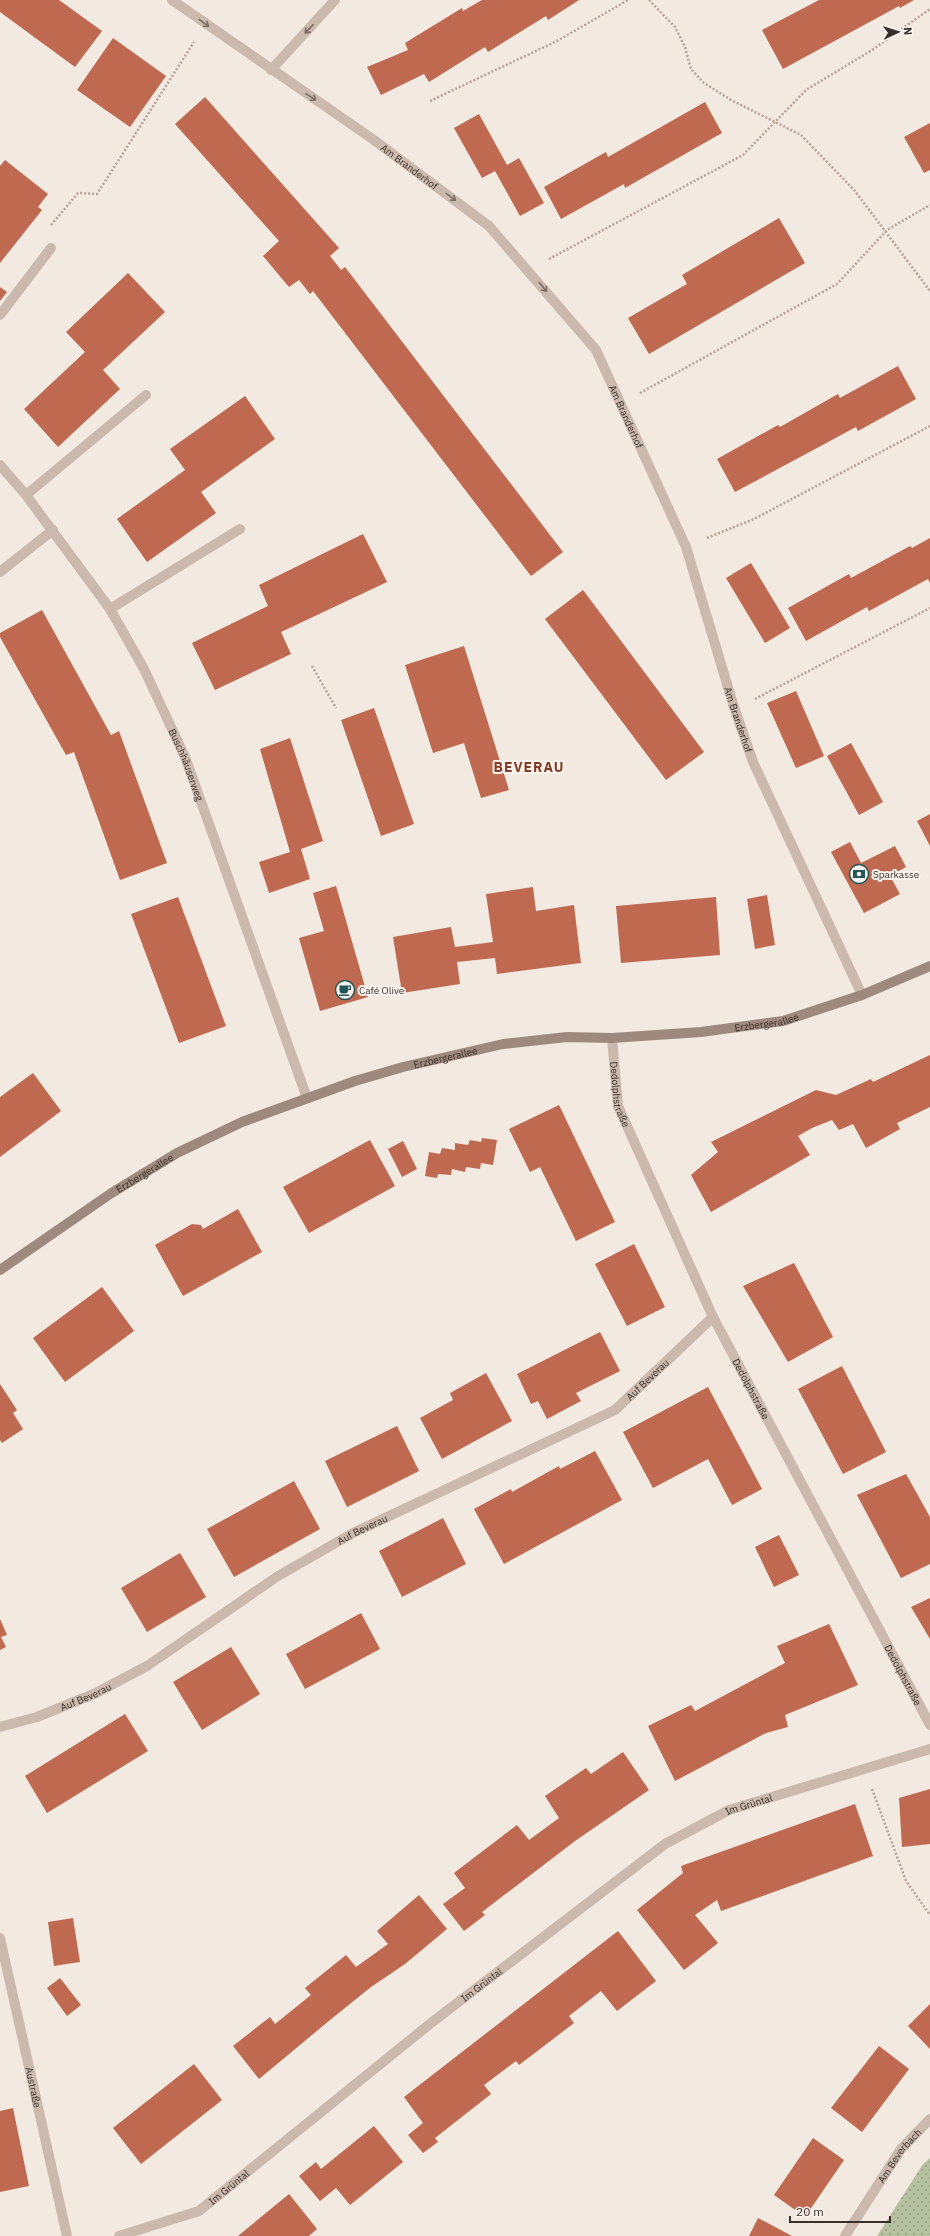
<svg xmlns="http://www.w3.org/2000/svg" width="930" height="2236" viewBox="0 0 930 2236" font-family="'IBM Plex Sans',sans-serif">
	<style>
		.park { fill: url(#park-dots) }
		.building { fill: #c06951 }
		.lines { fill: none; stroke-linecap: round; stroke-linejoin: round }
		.path { stroke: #b6a396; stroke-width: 2.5; stroke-dasharray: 2 2; stroke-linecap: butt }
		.lane { stroke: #cab9ac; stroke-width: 10 }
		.street { stroke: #cab9ac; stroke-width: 10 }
		.secondary { stroke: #9e897e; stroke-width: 10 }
		.oneway { stroke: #7a6d65 }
		.labels { text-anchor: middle; stroke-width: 4; stroke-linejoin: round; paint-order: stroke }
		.street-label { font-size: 10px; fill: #382f2b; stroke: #faf3ed }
		.poi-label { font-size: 10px; fill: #382f2b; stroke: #faf3ed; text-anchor: start }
		.district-label { font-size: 14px; font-weight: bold; letter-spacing: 1px; fill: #833c28; stroke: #faf3ed }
	</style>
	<defs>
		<pattern id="park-dots" width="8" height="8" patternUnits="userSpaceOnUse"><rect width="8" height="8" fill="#b6c1a0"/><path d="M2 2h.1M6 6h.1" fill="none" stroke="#959d83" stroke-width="1.8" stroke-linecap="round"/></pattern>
	</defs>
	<rect width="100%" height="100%" fill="#f2e9e0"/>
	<path class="park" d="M930,2158v78h-53l46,-72z"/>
	<g class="building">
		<path d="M0,0h59l43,31 -27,36 -75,-55z"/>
		<path d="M482,0h97l-31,20 -2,-4 -58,36 -3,-5 -56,35 -5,-8 -43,21 -14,-28 41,-17 -3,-7 57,-35 1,3z"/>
		<path d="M819,0h95l-14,8 -1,-2 -116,63 -21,-39z"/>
		<path d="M113,38l53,38 -36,51 -53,-37z"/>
		<path d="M205,97l134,151 -9,8 11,14 4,-3 218,285 -32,24 -218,-285 -3,3 -11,-14 -10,7 -26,-31 16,-15 -104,-117z"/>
		<path d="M705,102l17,31 -97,55 -1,-4 -63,35 -17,-32 62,-35 2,5z"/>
		<path d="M479,114l28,51 12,-7 25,45 -24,13 -25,-45 -13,7 -28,-50z"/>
		<path d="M930,123v47l-6,3 -20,-36z"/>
		<path d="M5,160l43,34 -10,13 4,3 -42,53v-97z"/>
		<path d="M779,218l26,45 -156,91 -21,-36 59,-34 -5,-9z"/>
		<path d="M128,273l37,39 -62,58 17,19 -62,58 -34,-38 61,-57 -19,-20z"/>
		<path d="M0,287l7,5 -7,9z"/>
		<path d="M898,366l18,33 -58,32 -2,-4 -121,65 -18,-33 61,-34 2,2 58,-33 2,4z"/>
		<path d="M245,396l30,43 -74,53 15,21 -69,49 -30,-43 68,-49 -15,-21z"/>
		<path d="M363,534l24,48 -106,50 10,22 -76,36 -23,-47 76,-37 -9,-21z"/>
		<path d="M930,538v45l-2,-4 -59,32 -2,-4 -61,34 -18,-33 61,-34 2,4 59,-32 2,2z"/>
		<path d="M751,563l39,65 -25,15 -39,-65z"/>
		<path d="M583,590l121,162 -38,28 -121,-161z"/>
		<path d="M42,610l69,125 8,-4 48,132 -47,17 -46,-128 -8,3 -66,-118v-4z"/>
		<path d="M464,646l45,144 -28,8 -17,-55 -31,10 -28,-88z"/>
		<path d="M796,691l28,65 -28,12 -29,-65z"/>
		<path d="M374,708l40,116 -33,12 -40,-116z"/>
		<path d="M290,738l33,103 -22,8 9,30 -41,14 -10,-31 31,-10 -30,-103z"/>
		<path d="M851,743l32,59 -24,13 -32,-59z"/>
		<path d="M930,814v32l-13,-25z"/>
		<path d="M850,842l11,21 34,-17 11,21 -16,9 10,18 -36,19 -33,-61z"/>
		<path d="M336,886l32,111 -48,14 -21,-73 25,-7 -11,-38z"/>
		<path d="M533,887l3,24 38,-6 7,58 -84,11 -2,-16 -38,4 3,22 -58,9 -9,-56 58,-10 4,20 38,-5 -7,-48z"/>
		<path d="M767,895l8,50 -20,4 -8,-50z"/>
		<path d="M178,897l48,129 -47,17 -48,-129z"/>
		<path d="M716,897l4,58 -99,8 -5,-57z"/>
		<path d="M930,1055v52l-33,16 3,6 -34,19 -13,-24 -14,6 -7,-10 -20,8 -14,8 12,19 -99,57 -20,-37 27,-23 -7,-10 105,-52 20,5 35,-16 2,3z"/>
		<path d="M33,1073l28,38 -61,46v-60z"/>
		<path d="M559,1105l56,117 -39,19 -36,-74 -10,5 -21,-43z"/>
		<path d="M482,1138l15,2 -4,25 -12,-2 -1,6 -14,-2 -1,5 -13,-3 -1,6 -13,-1 -1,4 -12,-2 4,-24 11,2 2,-6 13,2v-7l13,2 2,-5 11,2z"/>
		<path d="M370,1140l25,46 -86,47 -26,-46z"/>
		<path d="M403,1141l14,28 -15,8 -14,-28z"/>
		<path d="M238,1209l24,43 -79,44 -28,-51 37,-21 9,1 2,4z"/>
		<path d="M634,1244l31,63 -38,19 -32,-62z"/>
		<path d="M794,1263l39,74 -45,25 -45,-76z"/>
		<path d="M102,1287l32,44 -69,51 -32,-44z"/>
		<path d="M600,1332l20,39 -44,22 5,8 -34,18 -9,-18 -7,3 -14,-30z"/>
		<path d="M842,1366l44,86 -43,22 -45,-85z"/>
		<path d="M486,1373l26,48 -70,38 -22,-41 33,-18 -3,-7z"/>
		<path d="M0,1384l17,26 -4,3 10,16 -21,14 -2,-3z"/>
		<path d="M708,1387l54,102 -30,16 -24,-46 -55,29 -30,-56z"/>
		<path d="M397,1426l22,45 -72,36 -22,-46z"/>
		<path d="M595,1451l27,49 -118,64 -30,-55 37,-20 1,3 47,-26 1,3z"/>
		<path d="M906,1474l24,43v47l-29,14 -44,-83z"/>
		<path d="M294,1481l26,48 -86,48 -27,-48z"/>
		<path d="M443,1518l23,46 -64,33 -23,-46z"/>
		<path d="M779,1535l20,40 -25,12 -19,-40z"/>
		<path d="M180,1553l26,44 -59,35 -26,-44z"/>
		<path d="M930,1598v41l-19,-32z"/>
		<path d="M361,1613l19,36 -75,40 -19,-35z"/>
		<path d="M0,1619l7,16 -6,2 5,10 -6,3z"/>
		<path d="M829,1624l29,61 -73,30 3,12 -22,6 -91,48 -27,-55 43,-21 4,6 90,-48 -8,-17z"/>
		<path d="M231,1647l29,47 -58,36 -29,-48z"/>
		<path d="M125,1714l23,37 -101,62 -22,-37z"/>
		<path d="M623,1752l26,38 -74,51 -93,71 3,3 -21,16 -21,-27 22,-16 -11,-15 63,-48 12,15 30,-22 -14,-22 41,-28 5,6z"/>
		<path d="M930,1789v55l-28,3 -3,-49z"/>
		<path d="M855,1804l18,52 -152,55 -4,-11 -22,15 23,28 -34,27 -47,-60 46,-37 -2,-7z"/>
		<path d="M419,1895l28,34 -42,35 -34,23 -41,33 -71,59 -26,-33 37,-29 5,7 36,-29 -6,-7 41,-33 10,12 32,-23 -11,-13z"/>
		<path d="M73,1918l7,44 -26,4 -6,-44z"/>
		<path d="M618,1931l38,50 -39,30 -16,-20 -32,25 5,7 -55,42 -3,-4 -32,24 7,9 -56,44 3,4 -15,11 -15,-18 15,-12 -19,-26z"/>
		<path d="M60,1978l21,27 -14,11 -20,-28z"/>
		<path d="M930,2004v45l-22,-23z"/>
		<path d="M879,2046l30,23 -47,63 -31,-24z"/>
		<path d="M194,2064l28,36 -81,64 -28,-36z"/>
		<path d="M13,2108l16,78 -29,6v-81z"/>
		<path d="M374,2126l29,36 -53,43 -14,-17 -16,13 -21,-25 17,-14 5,7z"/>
		<path d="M813,2138l31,22 -39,57 -31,-22z"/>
		<path d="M289,2194l28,35 -8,7h-71z"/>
		<path d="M758,2218l34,18h-43z"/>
	</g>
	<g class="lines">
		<g class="path">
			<path d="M649,0l26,27 10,20 6,22 13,14 27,17 70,35 54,56 75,100"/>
			<path d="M430,101l127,-60 71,-41"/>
			<path d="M51,225l27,-32 19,1 97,-152"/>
			<path d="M549,259l194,-104 63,-65 66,-40 58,-41"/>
			<path d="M640,393l197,-109 50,-54 43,-25"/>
			<path d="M707,538l47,-19 176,-93"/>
			<path d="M312,666l24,42"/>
			<path d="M755,699l175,-91"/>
			<path d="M872,1789l34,92 24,34"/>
		</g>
		<g class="lane">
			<path d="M0,315l51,-67"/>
			<path d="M26,495l120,-100"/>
			<path d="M110,609l130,-80"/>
		</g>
		<g class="street">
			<path id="s1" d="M172,0l202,140 115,86 107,124 90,197 47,157 20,58 109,233"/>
			<path d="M271,70l64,-70"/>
			<path id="s2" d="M0,465l26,30 84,114 34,60 41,88 122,341"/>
			<path d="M0,572l53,-42"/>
			<path id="s3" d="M612,1038l6,68 95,211 217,408"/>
			<path id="s4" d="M0,1727l37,-10 59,-24 51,-27 131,-90 75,-43 262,-123 98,-93"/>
			<path id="s5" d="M0,1938l67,298"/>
			<path id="s6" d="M119,2236l80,-25 232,-188 234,-179 64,-34 201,-61"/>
			<path id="s7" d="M845,2236l56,-87 29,-30"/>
		</g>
		<path class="secondary" id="s8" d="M0,1270l110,-76 67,-41 65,-31 113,-41 48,-14 100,-23 64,-7 45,1 89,-6 82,-11 79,-26 68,-29"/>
	</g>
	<defs><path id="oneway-shaft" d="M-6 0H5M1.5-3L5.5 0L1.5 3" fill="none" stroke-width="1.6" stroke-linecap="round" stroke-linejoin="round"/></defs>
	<g class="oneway">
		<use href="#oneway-shaft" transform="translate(204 23) rotate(36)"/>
		<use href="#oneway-shaft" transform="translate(309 29) rotate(133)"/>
		<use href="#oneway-shaft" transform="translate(311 97) rotate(34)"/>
		<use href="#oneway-shaft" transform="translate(451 197) rotate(36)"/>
		<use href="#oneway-shaft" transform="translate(543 287) rotate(50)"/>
	</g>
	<defs>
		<symbol id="bank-ring" viewBox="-11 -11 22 22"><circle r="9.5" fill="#faf3ed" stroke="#225658" stroke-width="1.5"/><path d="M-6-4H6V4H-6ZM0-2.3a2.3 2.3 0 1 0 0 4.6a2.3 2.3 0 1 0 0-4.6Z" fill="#225658"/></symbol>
		<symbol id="cafe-ring" viewBox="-11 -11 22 22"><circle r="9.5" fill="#faf3ed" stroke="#225658" stroke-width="1.5"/><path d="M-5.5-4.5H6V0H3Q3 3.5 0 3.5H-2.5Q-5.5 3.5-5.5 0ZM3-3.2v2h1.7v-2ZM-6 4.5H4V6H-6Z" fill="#225658"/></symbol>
	</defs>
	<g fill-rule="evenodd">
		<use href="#bank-ring" x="848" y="863" width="22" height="22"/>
		<use href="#cafe-ring" x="334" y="979" width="22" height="22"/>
	</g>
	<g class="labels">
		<g class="street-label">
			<text dy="4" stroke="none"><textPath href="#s1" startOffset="290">Am Branderhof</textPath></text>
			<text dy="4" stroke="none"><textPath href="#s1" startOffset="626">Am Branderhof</textPath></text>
			<text dy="4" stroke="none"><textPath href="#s1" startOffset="950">Am Branderhof</textPath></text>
			<text dy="4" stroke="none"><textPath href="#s2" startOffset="355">Buschhäuserweg</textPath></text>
			<text dy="4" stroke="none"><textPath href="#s8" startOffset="822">Erzbergerallee</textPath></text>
			<text dy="4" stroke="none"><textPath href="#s8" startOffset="498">Erzbergerallee</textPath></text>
			<text dy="4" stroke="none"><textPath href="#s3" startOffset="57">Dedolphstraße</textPath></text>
			<text dy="4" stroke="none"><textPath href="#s8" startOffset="174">Erzbergerallee</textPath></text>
			<text dy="4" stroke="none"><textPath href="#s4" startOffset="739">Auf Beverau</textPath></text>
			<text dy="4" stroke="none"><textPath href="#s3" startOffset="381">Dedolphstraße</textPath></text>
			<text dy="4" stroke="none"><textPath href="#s4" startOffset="415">Auf Beverau</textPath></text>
			<text dy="4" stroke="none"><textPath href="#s3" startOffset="705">Dedolphstraße</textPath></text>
			<text dy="4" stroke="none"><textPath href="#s4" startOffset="91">Auf Beverau</textPath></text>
			<text dy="4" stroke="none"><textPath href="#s6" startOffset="770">Im Grüntal</textPath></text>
			<text dy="4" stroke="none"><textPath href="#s6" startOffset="446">Im Grüntal</textPath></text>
			<text dy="4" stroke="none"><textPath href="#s5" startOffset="153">Austraße</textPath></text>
			<text dy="4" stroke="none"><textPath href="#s7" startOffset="97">Am Beverbach</textPath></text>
			<text dy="4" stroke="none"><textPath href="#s6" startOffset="122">Im Grüntal</textPath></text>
		</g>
		<g class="poi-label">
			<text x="873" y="878">Sparkasse</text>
			<text x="359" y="994">Café Olive</text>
		</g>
		<g class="district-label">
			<text x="529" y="772">BEVERAU</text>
		</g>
	</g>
	<g transform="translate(898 32) rotate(86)" stroke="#faf3ed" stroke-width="3" paint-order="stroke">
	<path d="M0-3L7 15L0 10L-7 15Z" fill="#382f2b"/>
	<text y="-6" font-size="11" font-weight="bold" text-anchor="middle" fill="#382f2b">N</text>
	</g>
	<path d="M790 2216v6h100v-6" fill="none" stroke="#382f2b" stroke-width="2"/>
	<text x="796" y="2216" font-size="12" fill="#382f2b" stroke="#faf3ed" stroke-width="3" paint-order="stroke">20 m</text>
</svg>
